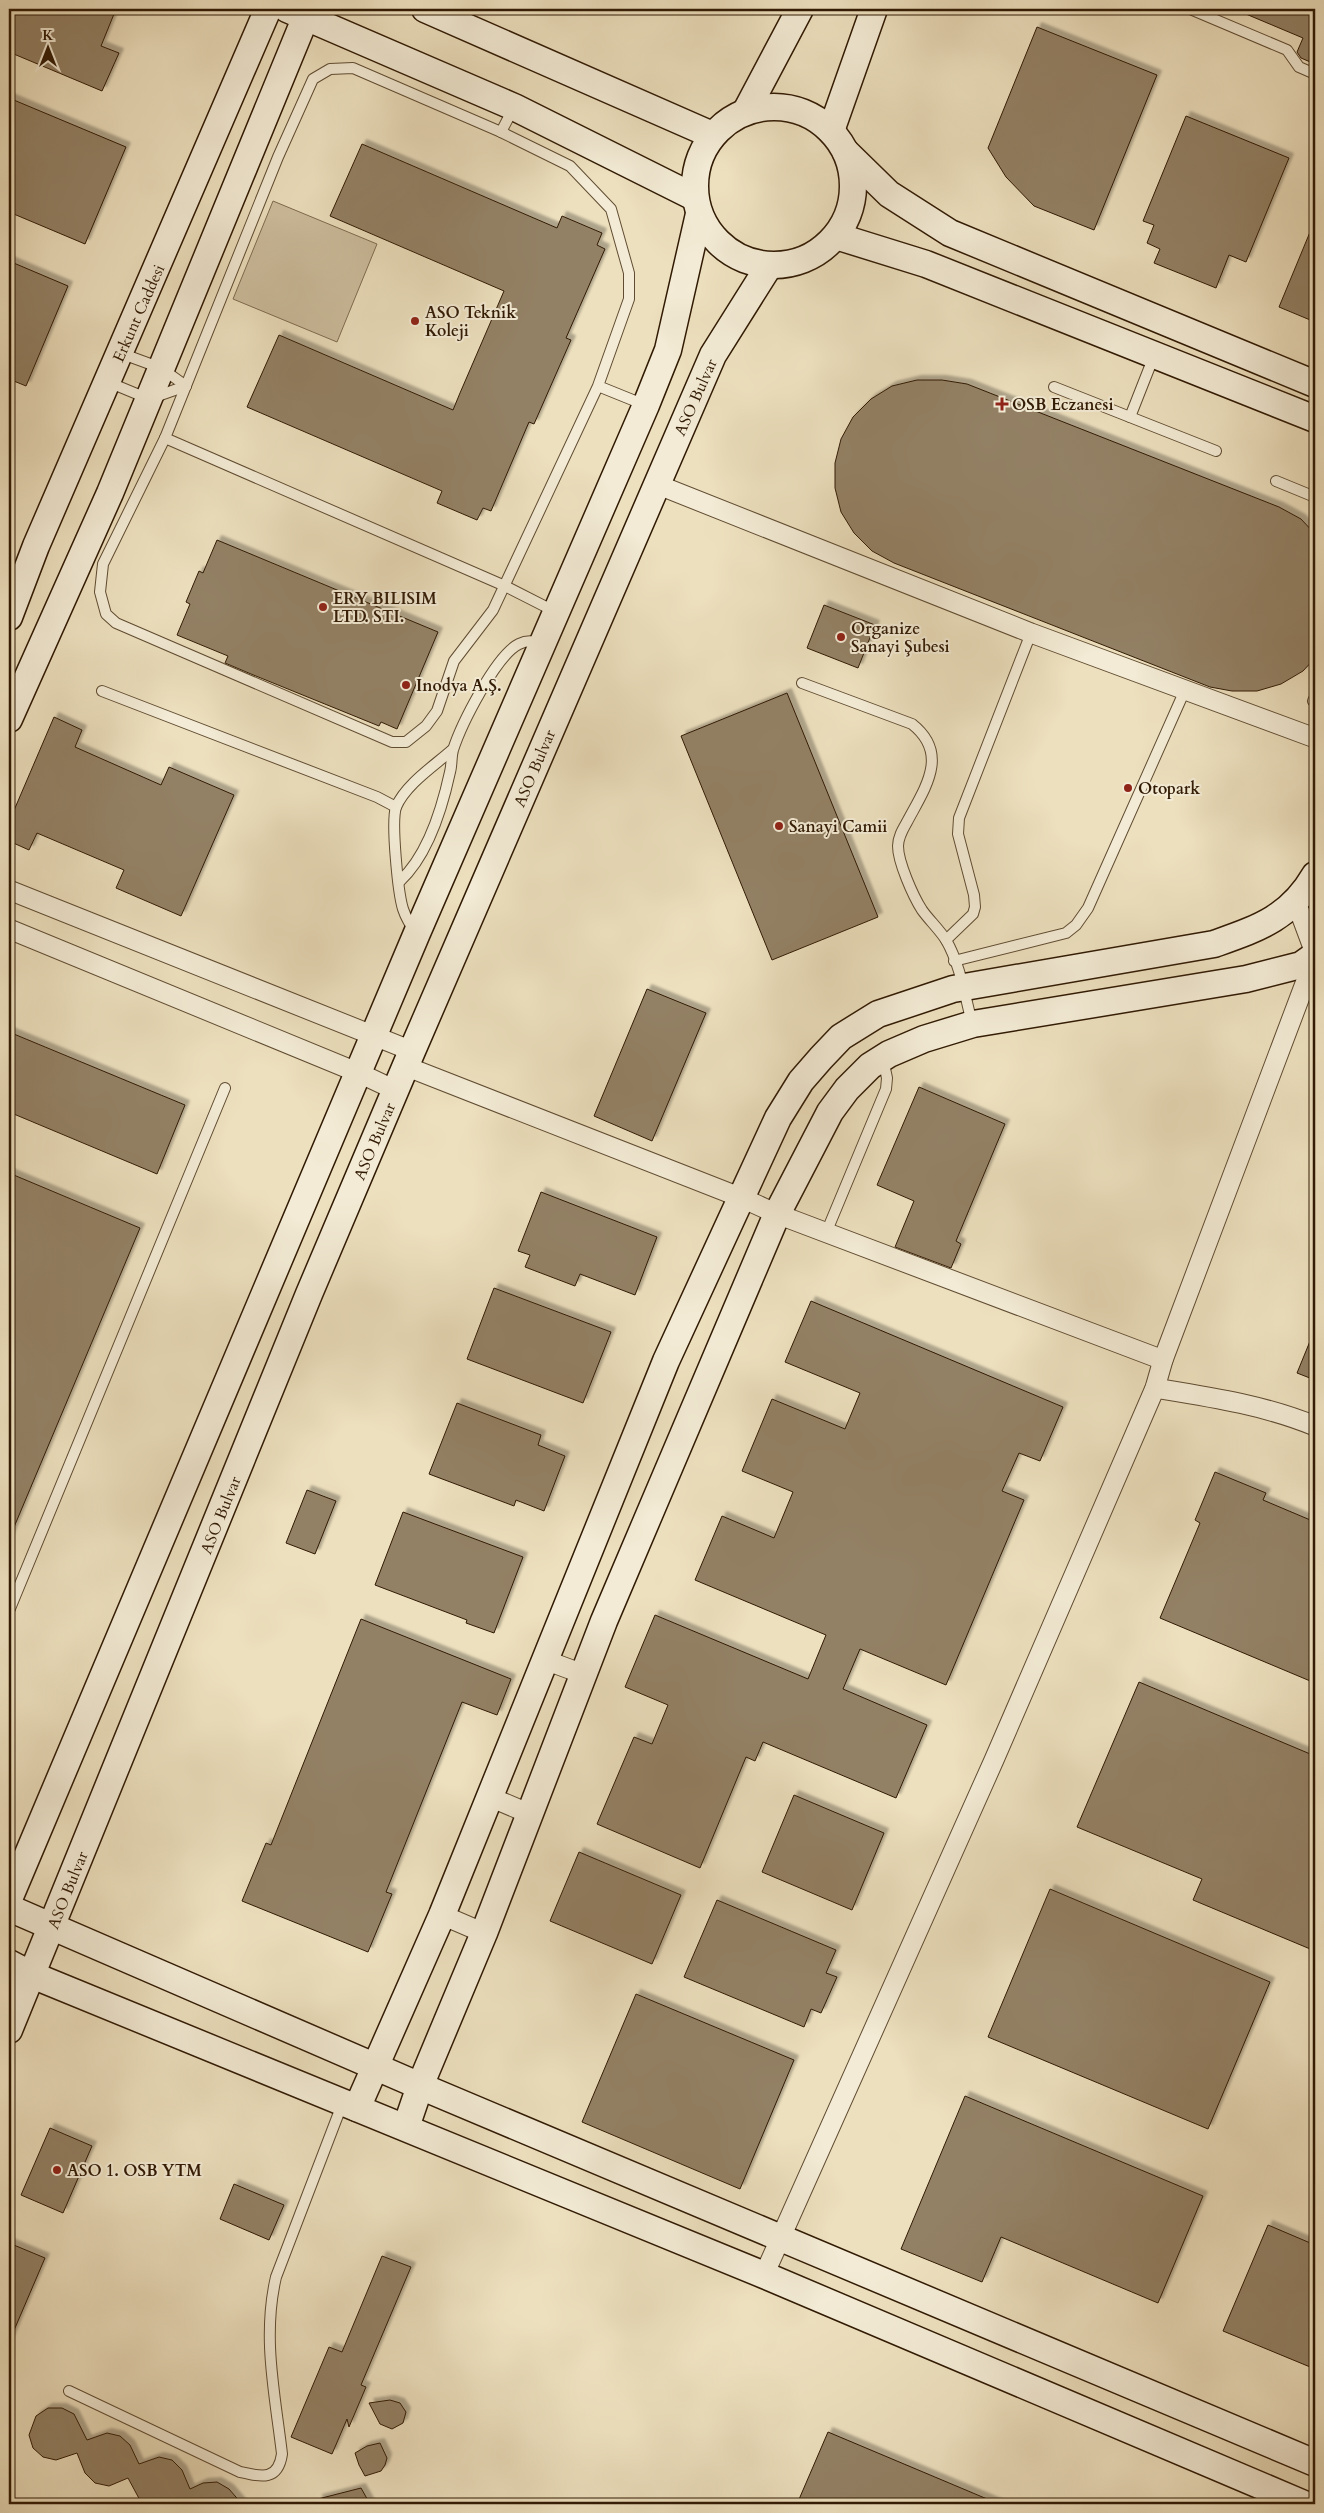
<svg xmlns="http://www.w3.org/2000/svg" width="1324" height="2513" viewBox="0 0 1324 2513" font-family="Cardo,serif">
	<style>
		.green { fill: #cdbe9e; stroke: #7f6c51 }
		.building { fill: #938165; stroke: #311a04; filter: url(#shadow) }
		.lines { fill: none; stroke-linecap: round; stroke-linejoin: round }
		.lane-casing { stroke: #604c32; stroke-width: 12 }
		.street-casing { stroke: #604c32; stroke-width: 21 }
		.secondary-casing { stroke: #311a04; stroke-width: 29 }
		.lane { stroke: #f3ebd5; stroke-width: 10 }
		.street { stroke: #f3ebd5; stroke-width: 19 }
		.secondary { stroke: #f3ebd5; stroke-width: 26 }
		.poi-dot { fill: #8f2418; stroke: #f3ebd5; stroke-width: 2 }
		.labels { text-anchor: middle; stroke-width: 4; stroke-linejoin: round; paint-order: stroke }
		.poi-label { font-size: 16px; font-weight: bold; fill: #311a04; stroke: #f3ebd5; text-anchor: start }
		.street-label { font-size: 16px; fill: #311a04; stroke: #f3ebd5 }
	</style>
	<defs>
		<filter id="shadow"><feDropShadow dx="4.5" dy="-4.5" stdDeviation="1" flood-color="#0004"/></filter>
	</defs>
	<rect width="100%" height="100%" fill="#ede0be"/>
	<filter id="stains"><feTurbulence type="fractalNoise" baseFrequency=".004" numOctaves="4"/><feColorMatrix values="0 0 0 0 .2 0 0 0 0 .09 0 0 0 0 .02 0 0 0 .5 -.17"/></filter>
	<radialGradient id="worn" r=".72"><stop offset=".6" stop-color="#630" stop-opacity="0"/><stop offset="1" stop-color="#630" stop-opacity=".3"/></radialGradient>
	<path class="green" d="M273,201l104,43 -40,98 -104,-43z"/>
	<g class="building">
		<path d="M9,9h107l-15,37 18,7 -17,38 -93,-39z"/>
		<path d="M1234,9h81v55l-14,-6 -4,-6 6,-14z"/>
		<path d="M1037,27l120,48 -63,155 -60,-24 -28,-29 -18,-29z"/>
		<path d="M9,98l117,49 -41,97 -76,-32z"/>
		<path d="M1186,116l103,42 -43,104 -17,-7 -13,33 -62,-25 6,-14 -13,-6 7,-18 -11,-4z"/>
		<path d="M362,144l195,84 5,-12 40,17 -5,12 8,4 -39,89 5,2 -37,84 -5,-2 -38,89 -8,-3 -6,12 -40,-17 5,-12 -195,-84 32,-72 174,75 7,-17 44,-102 -174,-75z"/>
		<path d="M1315,220v102l-36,-15z"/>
		<path d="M9,261l59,25 -42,100 -17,-7z"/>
		<path d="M917,380h25l25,4 312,123 22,12 14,15v124l-12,13 -22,13 -24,7h-25l-22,-4 -316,-124 -22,-12 -18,-18 -13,-21 -6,-24v-25l6,-24 12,-22 18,-18 21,-13z"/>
		<path d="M217,540l221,92 -41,97 -16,-7 -2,4 -128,-52 -26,-11 3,-7 -51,-21 13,-31 -4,-2 13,-31 4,2z"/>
		<path d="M824,605l51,20 -17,43 -51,-20z"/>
		<path d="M787,693l91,224 -106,43 -91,-224z"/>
		<path d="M54,717l28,13 -7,17 86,38 8,-18 65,28 -53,121 -65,-28 8,-18 -87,-37 -8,17 -20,-9v-19z"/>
		<path d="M647,989l59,24 -54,128 -58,-25z"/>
		<path d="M9,1032l176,73 -28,69 -148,-62z"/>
		<path d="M919,1087l86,37 -49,117 5,3 -10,24 -56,-21 19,-46 -37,-16z"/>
		<path d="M9,1173l131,55 -131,311z"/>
		<path d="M541,1192l116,45 -22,58 -55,-21 -5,12 -50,-19 5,-12 -12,-4z"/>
		<path d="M494,1288l117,44 -28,71 -116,-44z"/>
		<path d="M811,1301l252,106 -23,54 -21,-8 -17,38 22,9 -78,185 -86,-36 -17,40 84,36 -31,73 -133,-56 -8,19 -9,-4 -46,111 -103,-44 37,-87 18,7 16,-39 -43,-18 30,-72 153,64 18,-44 -131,-55 27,-64 52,22 19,-46 -51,-21 30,-72 73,30 15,-36 -75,-31z"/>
		<path d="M1315,1329v51l-18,-7z"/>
		<path d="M457,1403l84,32 -3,10 27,11 -21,55 -28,-11 -2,6 -85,-32z"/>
		<path d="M1215,1472l51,21 -3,7 52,22v161l-155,-65 40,-95 -5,-3z"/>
		<path d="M307,1490l29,11 -21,53 -29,-11z"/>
		<path d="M403,1512l120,45 -29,76 -28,-10 1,-3 -92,-35z"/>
		<path d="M361,1619l150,60 -14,36 -35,-13 -76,190 6,2 -24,58 -126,-51 24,-58 5,2z"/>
		<path d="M1139,1682l176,74v195l-122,-51 9,-21 -125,-52z"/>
		<path d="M794,1795l90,38 -32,77 -90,-38z"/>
		<path d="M579,1852l102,43 -29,69 -102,-43z"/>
		<path d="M1050,1889l220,93 -62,147 -220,-92z"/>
		<path d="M717,1900l119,50 -10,23 11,4 -16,36 -10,-4 -7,18 -120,-50z"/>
		<path d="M636,1994l158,66 -54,129 -158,-67z"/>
		<path d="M965,2096l238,100 -45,107 -157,-66 -19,45 -81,-33z"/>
		<path d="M50,2128l42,18 -29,67 -42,-18z"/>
		<path d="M234,2184l50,21 -15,35 -49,-21z"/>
		<path d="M1268,2225l47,20v124l-92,-38z"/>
		<path d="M9,2243l36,15 -36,84z"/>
		<path d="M382,2256l29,11 -50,118 5,2 -17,40 -2,-8 -15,35 -41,-17 38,-90 13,5z"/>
		<path d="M390,2400l10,3 6,9 -3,11 -11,6 -12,-5 -11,-21z"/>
		<path d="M48,2408h14l12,6 13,26 20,-7 13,3 10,9 9,19 20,-7 13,3 10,10 8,19 13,-6 14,-1 12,7 13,15h-100l-14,-26 -19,8 -14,-3 -10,-10 -8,-20 -21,7 -13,-3 -10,-9 -4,-13 7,-19z"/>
		<path d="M828,2432l171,72h-202z"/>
		<path d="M380,2443l7,15 -2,7 -4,6 -16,5 -6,-11 -4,-12 12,-7z"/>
		<path d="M361,2488l9,16h-51l-1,-5z"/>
	</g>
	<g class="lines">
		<defs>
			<g id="lane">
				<path d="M1190,9l97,41 12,17 16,7"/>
				<path d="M501,132l13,-25"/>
				<path d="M120,353l41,15 25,18"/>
				<path d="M108,382l41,17 37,-13"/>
				<path d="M598,386l-105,224 -39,51 -17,50 -11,15 -20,16h-14l-276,-119 -10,-9 -6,-22 3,-28 62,-126 113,-281 35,-78 17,-10 23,-1 148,64 69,34 41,43 18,64v26l-31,87 47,19"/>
				<path d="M1054,387l162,64"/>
				<path d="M1130,417l24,-61"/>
				<path d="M165,438l340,148 51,26"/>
				<path d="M1276,481l39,16"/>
				<path d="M802,683l110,41c38,30 13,64 -5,98 -4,7 -9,15 -9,24 0,16 15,50 24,64 7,10 17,19 24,30 14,24 19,56 26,83"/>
				<path d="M102,691l275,106 19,10"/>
				<path d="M1313,701l2,-4"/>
				<path d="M400,881c27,-25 42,-72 50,-109 2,-7 1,-15 3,-22 8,-25 43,-95 66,-106 8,-4 14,-3 22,-1"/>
				<path d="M416,932c-6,-7 -10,-14 -13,-23 -5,-16 -12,-87 -7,-102 10,-23 38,-41 56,-57"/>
				<path d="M946,940l27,-26 2,-7 -1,-12 -16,-61 1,-16 72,-185"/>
				<path d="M954,961l112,-28 10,-8 12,-17 97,-218"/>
				<path d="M826,1233l60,-144 1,-11 -4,-19"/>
				<path d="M9,1611l216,-523"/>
				<path d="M69,2391l171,81c22,5 38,9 42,-18 -7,-60 -20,-117 -6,-177l67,-175"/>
			</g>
			<g id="street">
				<path d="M656,484l375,149 284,105"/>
				<path d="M9,890l403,161"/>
				<path d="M1296,902l19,51"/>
				<path d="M9,929l350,144 36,17"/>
				<path d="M405,1066l337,132 35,16 386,146"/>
				<path d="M1155,1388c55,9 109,17 160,38"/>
				<path d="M545,1660l38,14"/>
				<path d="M490,1797l40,17"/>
				<path d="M442,1915l42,18"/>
				<path d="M764,2275l230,-515 161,-372 8,-28 152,-403"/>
			</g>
			<g id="secondary">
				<path d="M287,9l227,98 180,90"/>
				<path d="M425,9l287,126"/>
				<circle cx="774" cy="186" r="79"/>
				<path d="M746,111l54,-102"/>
				<path d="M831,131l43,-122"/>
				<path d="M846,152l43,42 61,39 365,151"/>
				<path d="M836,236l90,28 389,155"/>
				<path d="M9,617l27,-71 232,-537"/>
				<path d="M9,719l101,-226 199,-484"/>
				<path d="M9,1899l408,-966 229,-528 22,-55 31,-136"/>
				<path d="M9,1908l411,178 895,377"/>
				<path d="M9,1963l23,12 732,300 540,229"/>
				<path d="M9,2030l300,-736 103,-243 301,-696 56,-89"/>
				<path d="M357,2108l85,-193 224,-554 112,-243 23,-37 20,-23 20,-21 37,-23 75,-25 261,-45c45,-16 76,-26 101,-69"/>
				<path d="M406,2127l14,-41 64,-153 120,-312 173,-407 53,-102 17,-23 23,-23 19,-12 35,-15 49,-15 273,-45 55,-14 14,-10"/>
			</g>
		</defs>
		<use href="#lane" class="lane-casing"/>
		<use href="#street" class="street-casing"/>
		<use href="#secondary" class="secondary-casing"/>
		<use href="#lane" class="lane"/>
		<use href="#street" class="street"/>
		<use href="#secondary" class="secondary"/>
	</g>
	<g class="poi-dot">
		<circle cx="415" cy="321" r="5"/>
		<path d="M999.5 396.5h5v5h5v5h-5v5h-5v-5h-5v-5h5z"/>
		<circle cx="323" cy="607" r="5"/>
		<circle cx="841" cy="637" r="5"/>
		<circle cx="406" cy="685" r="5"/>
		<circle cx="1128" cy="788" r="5"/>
		<circle cx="779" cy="826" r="5"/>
		<circle cx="57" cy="2170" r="5"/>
	</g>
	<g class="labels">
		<g class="poi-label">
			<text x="425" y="318">ASO Teknik<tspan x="425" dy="18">Koleji</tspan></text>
			<text x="1012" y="410">OSB Eczanesi</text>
			<text x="333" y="604">ERY BILISIM<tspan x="333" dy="18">LTD. STI.</tspan></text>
			<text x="851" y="634">Organize<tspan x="851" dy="18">Sanayi Şubesi</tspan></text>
			<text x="416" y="691">Inodya A.Ş.</text>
			<text x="1138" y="794">Otopark</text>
			<text x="789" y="832">Sanayi Camii</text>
			<text x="67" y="2176">ASO 1. OSB YTM</text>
		</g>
		<g class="street-label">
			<text transform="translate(138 313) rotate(-66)" y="6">Erkunt Caddesi</text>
			<text transform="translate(695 397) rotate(-66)" y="6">ASO Bulvar</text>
			<text transform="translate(534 768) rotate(-67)" y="6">ASO Bulvar</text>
			<text transform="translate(374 1141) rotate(-67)" y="6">ASO Bulvar</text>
			<text transform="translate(220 1515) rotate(-68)" y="6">ASO Bulvar</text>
			<text transform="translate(67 1890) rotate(-68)" y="6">ASO Bulvar</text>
		</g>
	</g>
	<rect width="1324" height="2513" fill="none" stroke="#ede0be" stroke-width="30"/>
	<rect x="10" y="10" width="1304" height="2493" fill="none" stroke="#311a04" stroke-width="2.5"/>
	<rect x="15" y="15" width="1294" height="2483" fill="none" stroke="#311a04"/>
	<g transform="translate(48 48)" stroke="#f3ebd5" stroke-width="4" paint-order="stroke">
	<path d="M0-4L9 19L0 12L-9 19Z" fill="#311a04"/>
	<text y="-8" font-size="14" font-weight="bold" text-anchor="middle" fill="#311a04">K</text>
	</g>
	<rect width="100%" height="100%" filter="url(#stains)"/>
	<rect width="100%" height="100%" fill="url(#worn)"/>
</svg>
